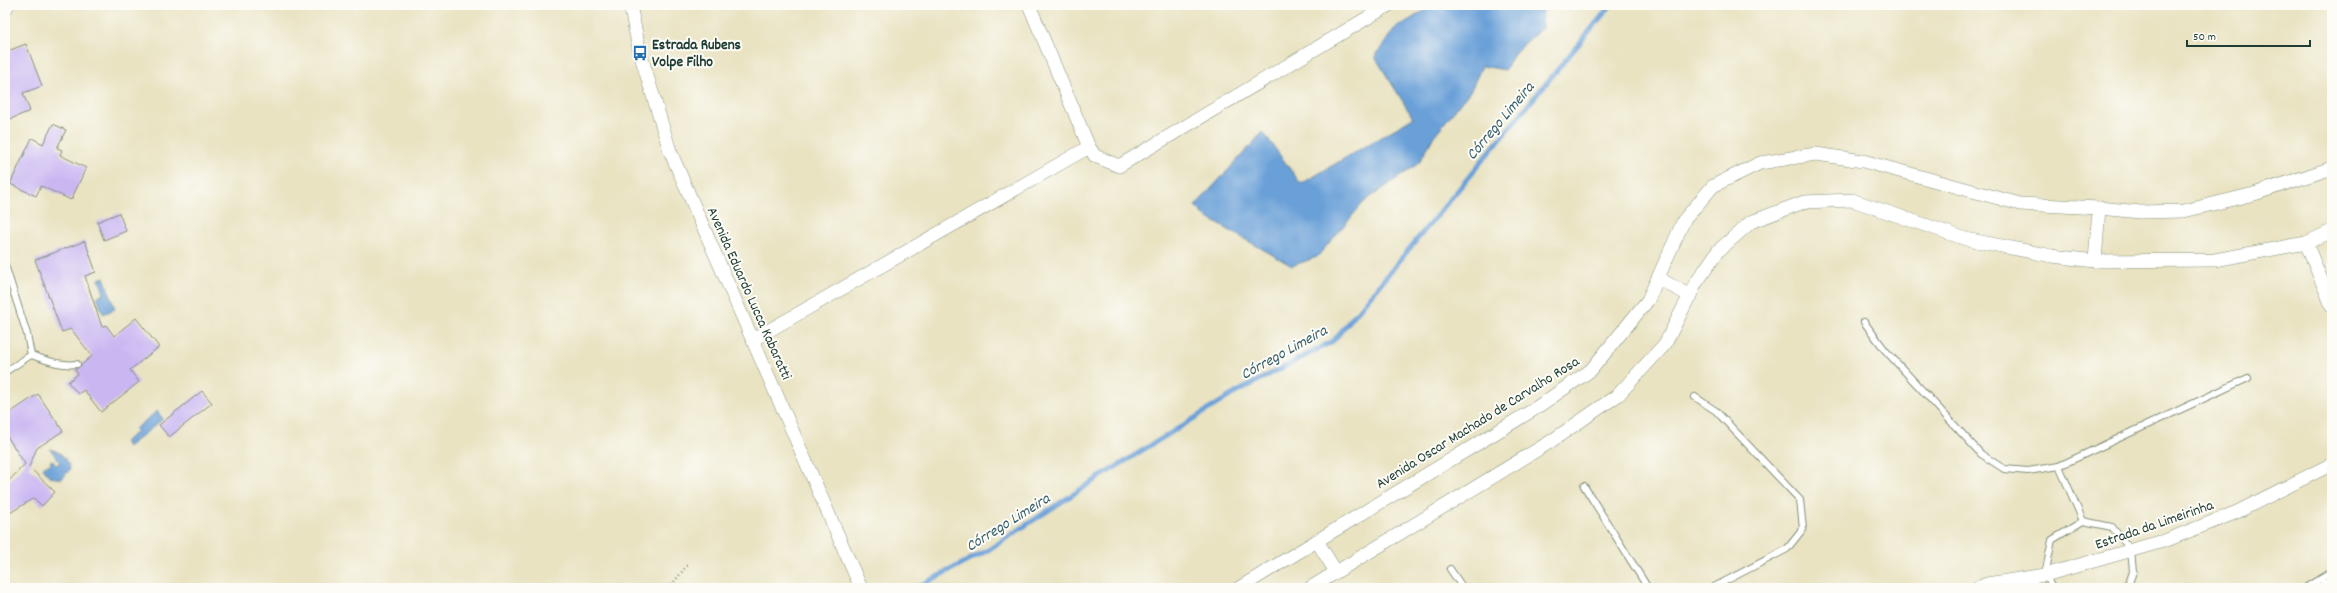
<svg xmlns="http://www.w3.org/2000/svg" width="2337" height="593" viewBox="0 0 2337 593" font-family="Dekko,sans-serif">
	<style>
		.water { fill: #6aa0d8; stroke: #446e86 }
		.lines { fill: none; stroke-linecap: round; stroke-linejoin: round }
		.stream { stroke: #6aa0d8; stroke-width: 5 }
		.building { fill: #cab7f2 }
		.service-casing { stroke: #84907b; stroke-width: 8 }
		.minor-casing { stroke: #84907b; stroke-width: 14 }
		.path { stroke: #84907b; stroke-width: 2.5; stroke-dasharray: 1 3; stroke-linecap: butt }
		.service { stroke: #fff; stroke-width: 6 }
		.minor { stroke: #fff; stroke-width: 13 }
		.labels { text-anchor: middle; stroke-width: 4; stroke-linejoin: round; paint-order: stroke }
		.poi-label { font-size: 15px; font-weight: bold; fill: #1f3d34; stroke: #fdfcf7; text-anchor: start }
		.street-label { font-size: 15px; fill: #1f3d34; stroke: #fdfcf7 }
		.water-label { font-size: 16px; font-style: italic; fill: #39606d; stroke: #fdfcf7 }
	</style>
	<rect width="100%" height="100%" fill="#fdfcf7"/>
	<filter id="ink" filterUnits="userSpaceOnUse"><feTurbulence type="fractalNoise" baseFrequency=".025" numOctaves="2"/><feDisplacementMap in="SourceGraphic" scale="8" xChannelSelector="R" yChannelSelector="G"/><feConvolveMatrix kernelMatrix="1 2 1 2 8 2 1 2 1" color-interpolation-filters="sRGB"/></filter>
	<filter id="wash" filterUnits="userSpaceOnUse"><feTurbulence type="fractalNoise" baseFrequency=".012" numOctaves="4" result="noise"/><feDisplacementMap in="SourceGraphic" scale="16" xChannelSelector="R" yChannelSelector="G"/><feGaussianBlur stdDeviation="0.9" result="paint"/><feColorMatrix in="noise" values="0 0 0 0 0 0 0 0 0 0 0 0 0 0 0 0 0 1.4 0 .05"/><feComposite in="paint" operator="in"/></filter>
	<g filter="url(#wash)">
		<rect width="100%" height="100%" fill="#e9e3c2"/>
		<g class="water">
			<path d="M1434,5h116l-8,8 1,14 -28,25 -10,18 -23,-4 -11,24 -37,46 -15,27 -55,39 -47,55 -25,9 -86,-49 -11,-11 68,-74 38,52 112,-66 -38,-61 19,-28z"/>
			<path d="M104,277l11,32 -12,5 -6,-17 7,-3 -5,-15z"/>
			<path d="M157,411l6,8 -35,28 -4,-5 13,-10 -2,-3z"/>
			<path d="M50,449c10,2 18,10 20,20l-8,10 -12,-2 -7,-8 1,-3 7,-2 -1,-3 3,-1 2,5 4,-1v-3z"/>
		</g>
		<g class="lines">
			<path class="stream" d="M916,588l72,-38 110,-72 137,-85 98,-52 278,-336"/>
		</g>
		<g id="blocks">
			<g class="building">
				<path d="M26,44l16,42 -19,7 7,18 -22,9 -3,-8v-60z"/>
				<path d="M53,124l13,6 -9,18 5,2 -2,5 26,13 -15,32 -30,-14 -5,10 -26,-12 22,-46 11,6z"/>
				<path d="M119,213l7,18 -22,9 -7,-18z"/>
				<path d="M85,241l11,31 -11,4 17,51 4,-2 8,11 22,-18 23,29 -29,23 9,12 -38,30 -17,-22 -6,4 -10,-12 10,-8 -3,-4 17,-14 -21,-27 -9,3 -27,-72z"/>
				<path d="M202,391l10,12 -43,34 -10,-12z"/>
				<path d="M38,394l25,37 -26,17 -8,19 26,25 -13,14 -8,-8 -29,18v-31l20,-21 -20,-31v-17z"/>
			</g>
		</g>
	</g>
	<g filter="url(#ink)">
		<use href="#blocks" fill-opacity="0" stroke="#84907b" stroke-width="1"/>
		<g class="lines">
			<defs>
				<g id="service">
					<path d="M5,265l22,69 4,21 -26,17"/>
					<path d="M1864,322l21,28 96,104 23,15 24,2 31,-5 189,-88"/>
					<path d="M31,355c15,5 29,11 46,9"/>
					<path d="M1695,397l21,14 84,89 3,29 -16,20 -75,39"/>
					<path d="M2059,466l24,55"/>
					<path d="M5,478v1"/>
					<path d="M1584,486l64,102"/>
					<path d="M1450,569l13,19"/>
					<path d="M2321,579l8,9"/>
					<path d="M2052,588l-7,-13 7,-35 31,-19 29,6 19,23 2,22 -6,16"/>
					<path d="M2306,588l26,-16"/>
				</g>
				<g id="minor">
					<path d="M630,5l10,48 30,98 191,437"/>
					<path d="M1029,5l60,142 6,9 24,10 270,-161"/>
					<path d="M5,9l3,-4"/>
					<path d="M2306,243l26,63"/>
					<path d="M2095,261l4,-53"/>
					<path d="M1658,278l32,18"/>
					<path d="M754,339l335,-192"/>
					<path d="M1317,541l19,31"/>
					<path d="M1239,588l294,-178 58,-40 57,-70 36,-80 29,-34 47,-23 56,-9 47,7 157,43 79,4 41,4 44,-1 70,-17 78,-26"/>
					<path d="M1310,588l240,-146 68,-47 47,-51 31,-61 22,-32 33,-29 53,-20 48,-2 114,39 86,17 43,5 120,-1 91,-17 26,-12"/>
					<path d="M1977,588l10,-4 58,-9 122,-35 70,-28 95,-48"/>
				</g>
			</defs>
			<use href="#service" class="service-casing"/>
			<use href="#minor" class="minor-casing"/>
			<path class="path" d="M669,588l20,-25"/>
			<use href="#service" class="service"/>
			<use href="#minor" class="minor"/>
		</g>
	</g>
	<defs>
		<symbol id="bus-bare" viewBox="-9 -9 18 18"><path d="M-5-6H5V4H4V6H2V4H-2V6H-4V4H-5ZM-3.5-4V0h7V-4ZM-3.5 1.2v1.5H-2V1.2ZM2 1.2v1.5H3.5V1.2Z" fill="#1f6fb2" stroke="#fdfcf7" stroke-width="2.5" paint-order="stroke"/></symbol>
	</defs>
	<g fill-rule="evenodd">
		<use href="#bus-bare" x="629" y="42" width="22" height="22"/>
	</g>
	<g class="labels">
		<g class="poi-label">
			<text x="652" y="49">Estrada Rubens<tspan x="652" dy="17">Volpe Filho</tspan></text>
		</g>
		<g class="street-label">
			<text transform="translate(750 293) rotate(66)" y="5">Avenida Eduardo Lucca Kabaratti</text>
			<text transform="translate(1477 422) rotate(-32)" y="5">Avenida Oscar Machado de Carvalho Rosa</text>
			<text transform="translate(2154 524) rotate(-19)" y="5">Estrada da Limeirinha</text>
		</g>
		<g class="water-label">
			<text transform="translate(1499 120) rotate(-50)" y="6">Córrego Limeira</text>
			<text transform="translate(1283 351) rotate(-29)" y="6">Córrego Limeira</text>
			<text transform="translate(1007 521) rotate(-32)" y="6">Córrego Limeira</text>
		</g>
	</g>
	<rect width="2337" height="593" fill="none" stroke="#fdfcf7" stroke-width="20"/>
	<path d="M2187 40v6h123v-6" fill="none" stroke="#1f3d34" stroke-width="2"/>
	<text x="2193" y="40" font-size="12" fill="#1f3d34" stroke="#fdfcf7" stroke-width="3" paint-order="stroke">50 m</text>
</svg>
